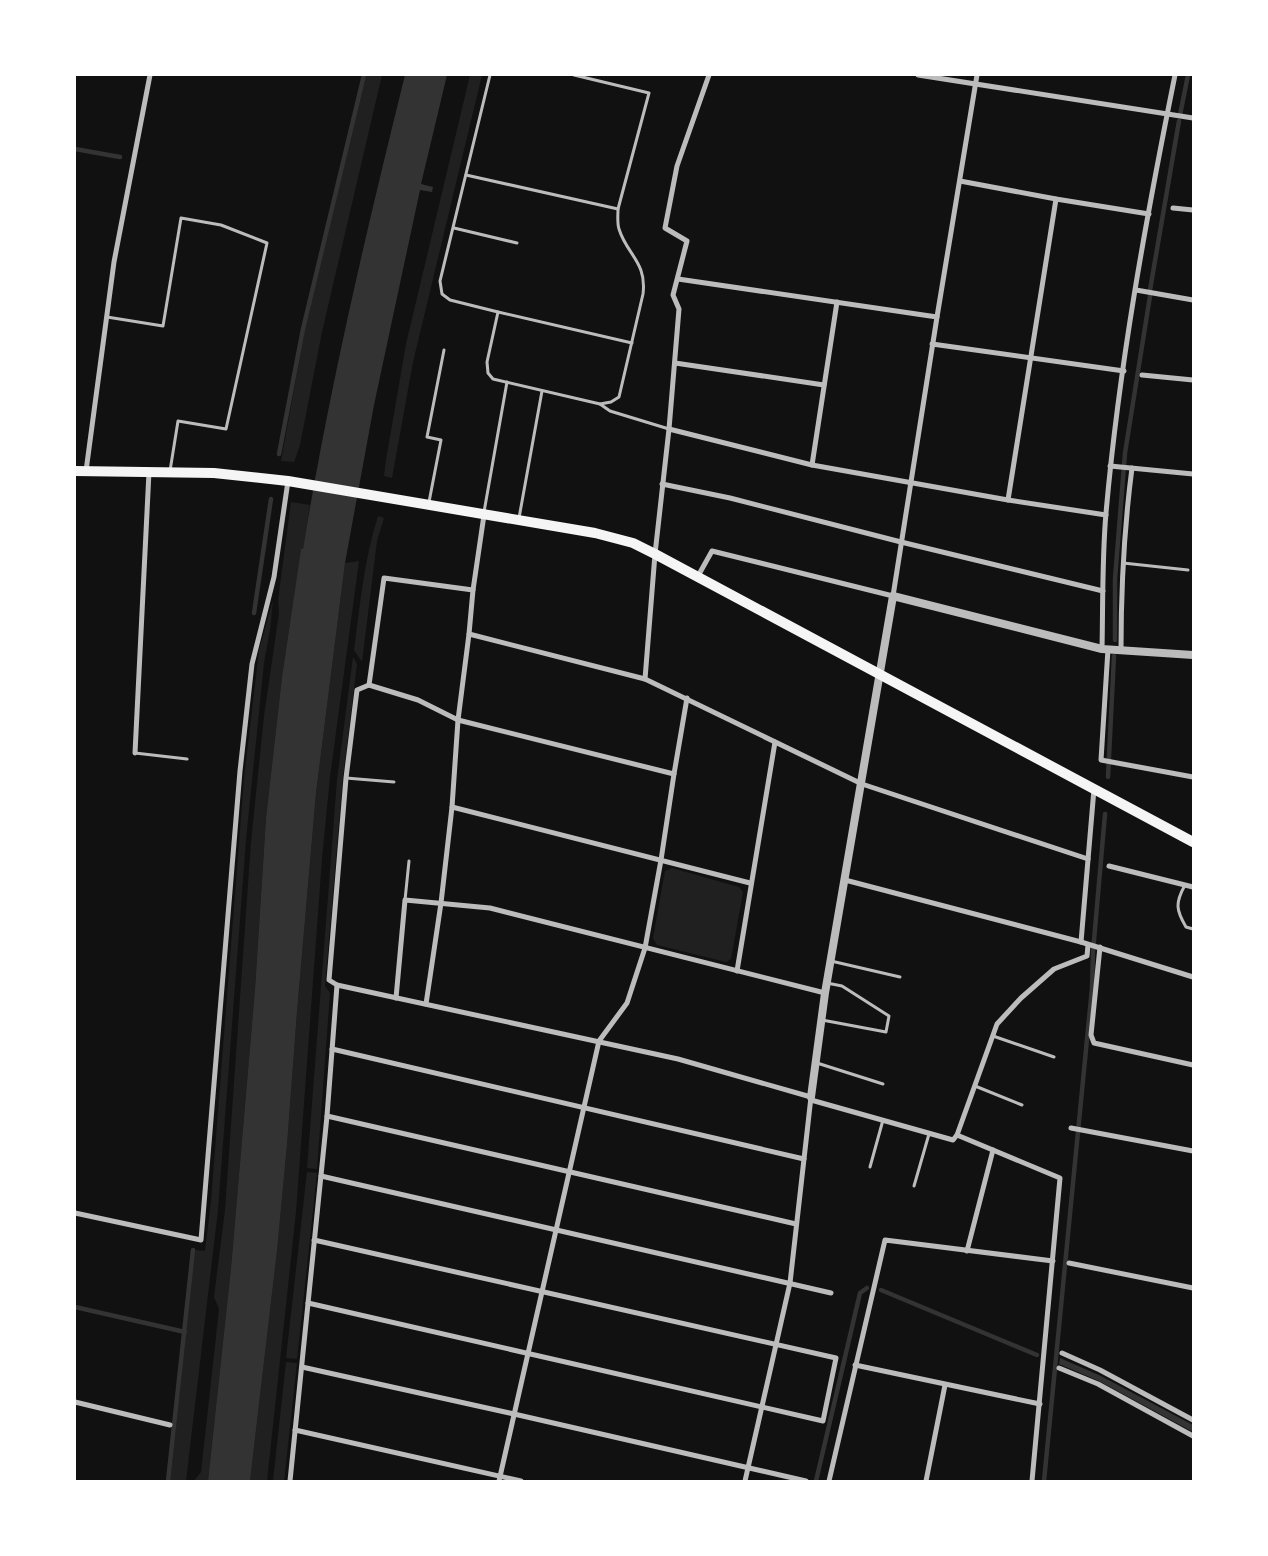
<svg xmlns="http://www.w3.org/2000/svg" width="1268" height="1556" viewBox="0 0 1268 1556" font-family="'Noto Sans',sans-serif">
	<style>
		.green { fill: #202020 }
		.water { fill: #333 }
		.lines { fill: none; stroke-linecap: round; stroke-linejoin: round }
		.stream { stroke: #333; stroke-width: 4.5 }
		.service { stroke: #bcbcbc; stroke-width: 3 }
		.minor { stroke: #bcbcbc; stroke-width: 5 }
		.tertiary { stroke: #bcbcbc; stroke-width: 8 }
		.primary { stroke: #f5f5f5; stroke-width: 10 }
	</style>
	<rect width="100%" height="100%" fill="#111"/>
	<g class="green">
		<path d="M366,75h16l-60,257 -22,113 -6,17 -13,-1 24,-132z"/>
		<path d="M470,75h12l-69,287 -21,116 -8,-2 2,-16 20,-116z"/>
		<path d="M291,502l19,3 -7,45h-2l-19,127 -16,141 -11,171 -24,279 -23,213h-14l7,-9 18,-163 -5,-12 11,-87 26,-368 13,-126 15,-103 -1,-13z"/>
		<path d="M378,516l6,2 -7,23 -15,121 -8,-12c6,-45 10,-90 24,-134z"/>
		<path d="M359,561l-29,216 -8,82 -26,353 -29,269h-17l27,-230 10,-106 10,-133 19,-219 29,-230z"/>
		<path d="M273,600l-3,30 -6,33 -18,177 -28,370 -32,271h-16l25,-231 10,1 6,-50 33,-422 15,-129z"/>
		<path d="M353,657l4,7 -14,112 -18,210 5,7 -13,176 -10,-1 30,-388z"/>
		<path d="M672,868l67,19 4,5 -12,67 -5,3 -69,-17 -4,-7 12,-67z"/>
		<path d="M307,1172l10,1 -20,186 -11,-1z"/>
		<path d="M286,1362l11,1 -13,118h-11z"/>
	</g>
	<g class="water">
		<path d="M405,75h42l-26,109 12,3 -1,5 -12,-2 -46,215 -29,158 -29,230 -19,219 -10,133 -10,106 -27,230h-42l23,-213 24,-279 11,-171 16,-141 19,-128h2c26,-159 63,-317 102,-474z"/>
		<path d="M1060,1358l41,18 92,49v7l-94,-51 -40,-17z"/>
	</g>
	<g class="lines">
		<g class="stream">
			<path d="M1180,115l8,-40"/>
			<path d="M75,149l45,8"/>
			<path d="M1150,290l29,-169"/>
			<path d="M279,454l24,-125 61,-254"/>
			<path d="M254,613l17,-114"/>
			<path d="M1115,640v-61l10,-126 25,-157"/>
			<path d="M1108,777l6,-121"/>
			<path d="M881,1290l156,65"/>
			<path d="M75,1307l110,25"/>
			<path d="M168,1481l25,-231"/>
			<path d="M816,1481l44,-188 7,-5"/>
			<path d="M1044,1481l48,-493 1,-36 12,-138"/>
		</g>
		<g class="service">
			<path d="M490,75l-50,206 2,13 8,6 48,12 -11,50 1,11 5,6 107,25 11,-2 8,-5 24,-103c4,-32 -16,-39 -24,-65 -2,-6 -1,-14 -1,-20l31,-116 -75,-18"/>
			<path d="M466,175l152,34"/>
			<path d="M454,228l63,15"/>
			<path d="M498,312l134,31"/>
			<path d="M107,317l56,9 18,-108 40,7 46,18 -41,186 -48,-8 -8,50"/>
			<path d="M600,404l10,7 59,18"/>
			<path d="M429,502l12,-62 -14,-3 17,-87"/>
			<path d="M484,512l23,-130"/>
			<path d="M519,518l23,-127"/>
			<path d="M1123,563l65,7"/>
			<path d="M135,753l52,6"/>
			<path d="M346,778l48,4"/>
			<path d="M1185,885c-10,18 -9,25 1,42l7,2"/>
			<path d="M405,900l4,-39"/>
			<path d="M831,961l69,16"/>
			<path d="M822,1020l64,12 3,-16 -47,-30 -15,-3"/>
			<path d="M993,1036l61,21"/>
			<path d="M817,1063l66,21"/>
			<path d="M975,1086l47,19"/>
			<path d="M870,1167l13,-47"/>
			<path d="M914,1186l15,-52"/>
		</g>
		<g class="minor">
			<path d="M918,75l275,43"/>
			<path d="M960,181l96,18 93,15"/>
			<path d="M1173,208l20,2"/>
			<path d="M678,279l259,38"/>
			<path d="M1136,290l57,10"/>
			<path d="M932,344l192,27"/>
			<path d="M675,363l149,22"/>
			<path d="M1142,375l51,5"/>
			<path d="M669,429l143,36 196,35 98,15"/>
			<path d="M812,465l25,-163"/>
			<path d="M1110,466l83,8"/>
			<path d="M86,471l28,-209 36,-187"/>
			<path d="M662,484l68,14 171,44 202,49"/>
			<path d="M1008,500l48,-301"/>
			<path d="M698,576l14,-25 181,45 44,-279 40,-242"/>
			<path d="M469,634l176,45 217,105 226,75"/>
			<path d="M1102,649c1,-45 0,-91 4,-136 13,-147 40,-294 69,-438"/>
			<path d="M1108,649l-7,111 92,17"/>
			<path d="M1121,650c0,-61 3,-121 11,-182"/>
			<path d="M645,679l10,-125 14,-125 10,-120 -6,-14 14,-54 -22,-13 12,-62 32,-91"/>
			<path d="M369,685l15,-107 89,12"/>
			<path d="M135,753l14,-281"/>
			<path d="M674,774l-216,-54 -40,-20 -49,-15 -12,5 -11,88 -17,202 8,5 341,74 133,38 -21,186 -45,198"/>
			<path d="M452,807l298,76"/>
			<path d="M1109,866l84,21"/>
			<path d="M845,880l236,62 112,35"/>
			<path d="M1081,942l13,-153"/>
			<path d="M1100,947l-9,88 3,8 99,22"/>
			<path d="M737,971l38,-229"/>
			<path d="M396,998l9,-98 85,8 335,85"/>
			<path d="M426,1004l15,-101 11,-96 6,-87 11,-86 4,-44 11,-75"/>
			<path d="M332,1049l472,110"/>
			<path d="M811,1100l142,40 4,-5 40,-111 24,-26 33,-29 33,-13 1,-11"/>
			<path d="M327,1116l469,108"/>
			<path d="M1071,1128l122,23"/>
			<path d="M957,1135l103,43 -28,303"/>
			<path d="M321,1176l510,117"/>
			<path d="M75,1213l126,27 39,-469 12,-107 22,-87 14,-96"/>
			<path d="M967,1251l26,-101"/>
			<path d="M1069,1263l124,25"/>
			<path d="M308,1303l515,118 13,-63 -522,-118"/>
			<path d="M1062,1353l38,17 93,50"/>
			<path d="M855,1365l185,39"/>
			<path d="M302,1367l212,47 292,67"/>
			<path d="M1059,1368l39,16 95,52"/>
			<path d="M75,1402l95,23"/>
			<path d="M295,1430l226,51"/>
			<path d="M290,1481l37,-365 10,-131"/>
			<path d="M499,1481l100,-440 28,-38 18,-55 16,-88 13,-86 13,-76"/>
			<path d="M829,1481l56,-241 168,21"/>
			<path d="M926,1481l19,-96"/>
		</g>
		<path class="tertiary" d="M811,1097l14,-104 68,-397 209,53 91,6"/>
		<path class="primary" d="M75,471l139,2 74,8 307,52 38,10 22,11 538,288"/>
	</g>
	<rect width="1268" height="1556" fill="none" stroke="#ffffff" stroke-width="152"/>
</svg>
